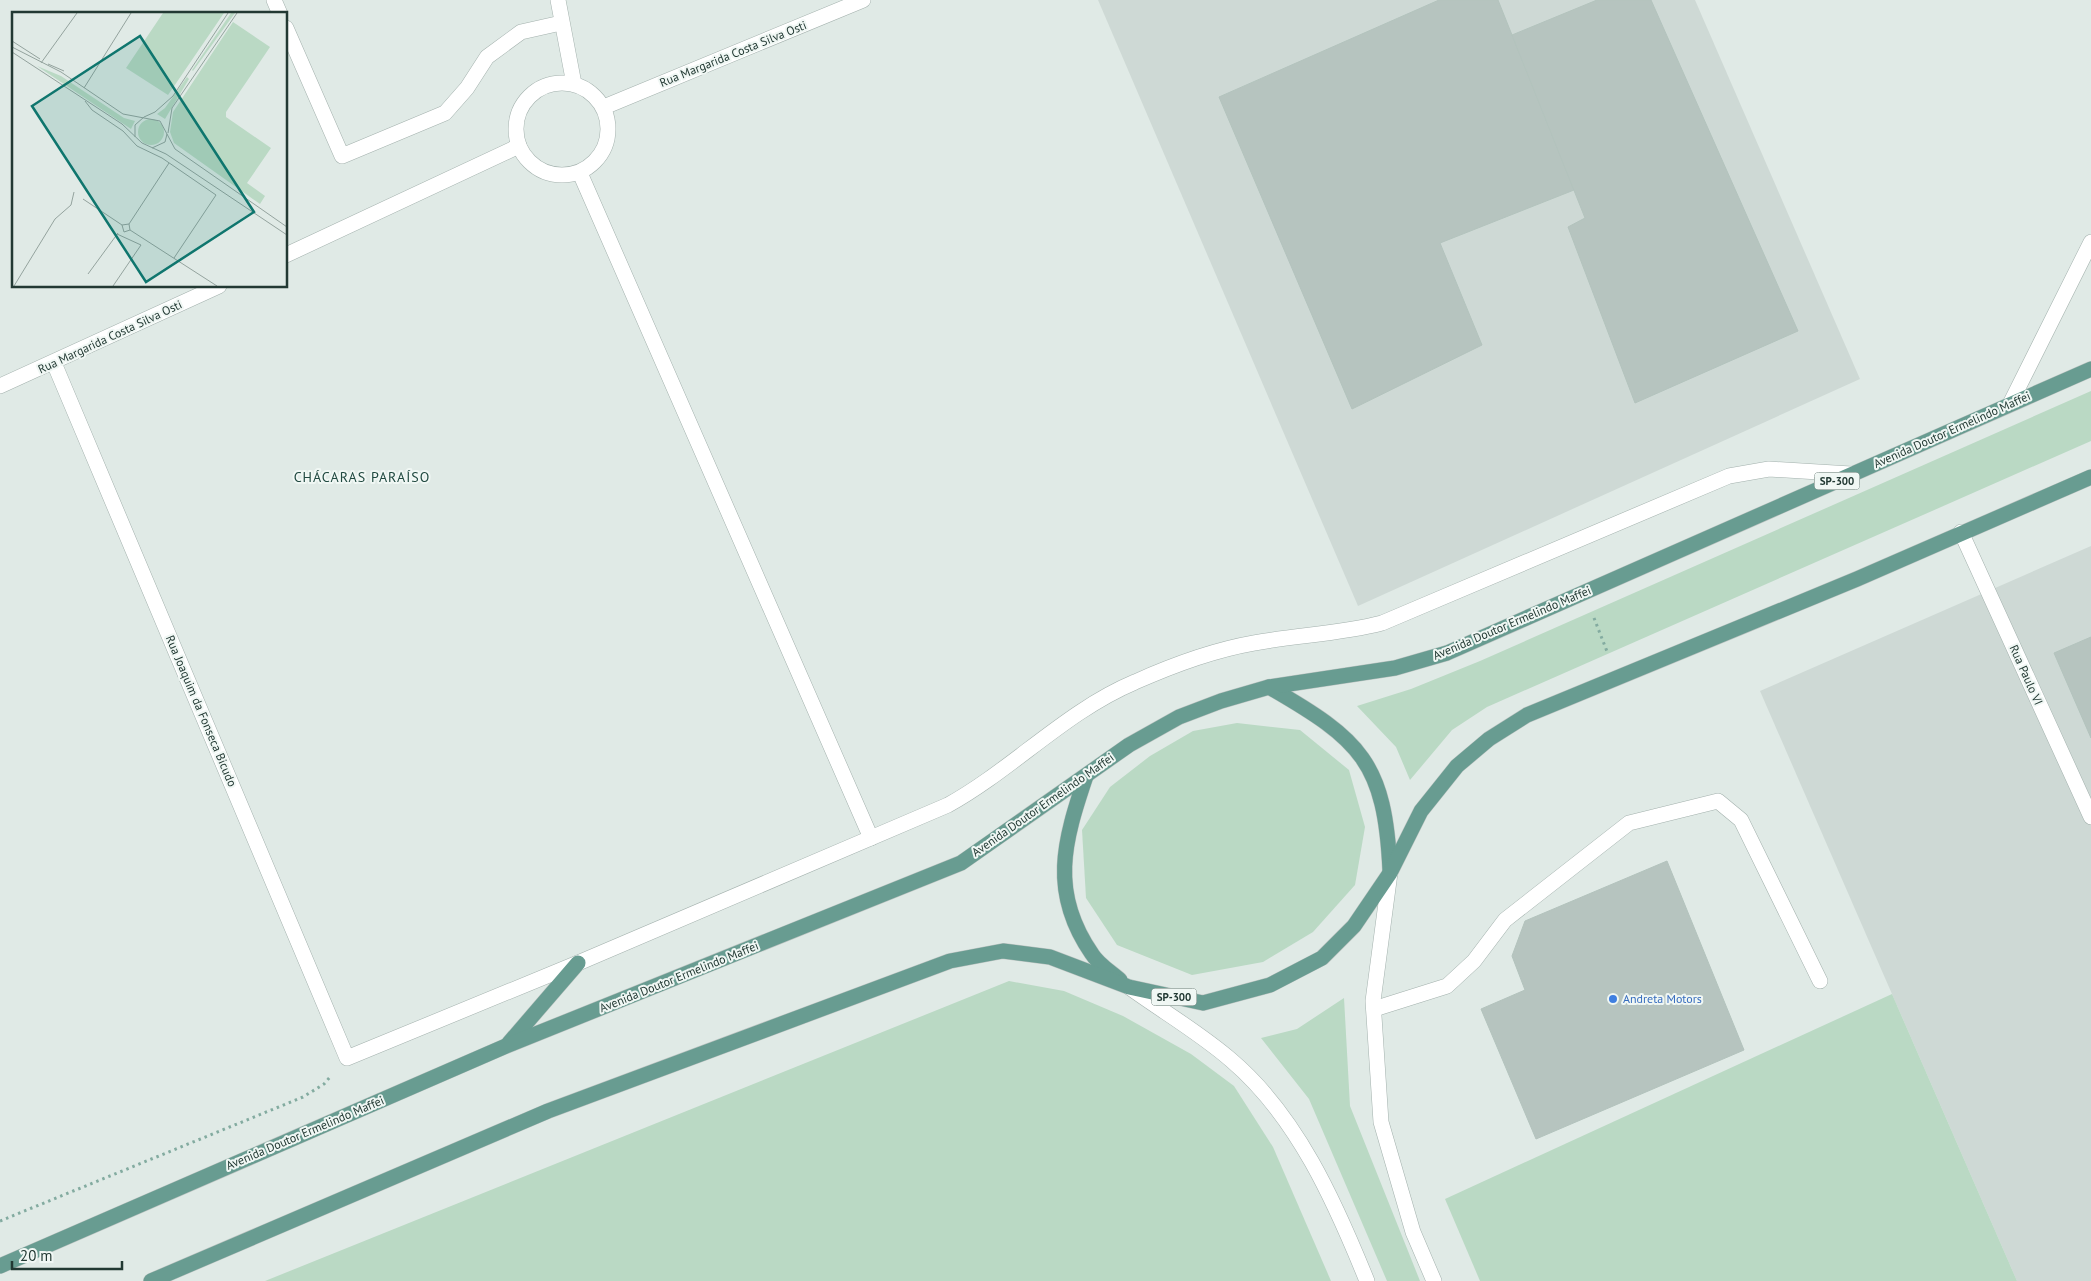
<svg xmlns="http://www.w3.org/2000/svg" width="2091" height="1281" viewBox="0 0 2091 1281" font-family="'PT Sans',sans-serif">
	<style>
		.built { fill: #ced9d5 }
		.green { fill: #bad9c4 }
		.building { fill: #b6c4bf; stroke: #b3c3bd }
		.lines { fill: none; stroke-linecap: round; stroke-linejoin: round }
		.service-casing { stroke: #a3b1ad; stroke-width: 16 }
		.minor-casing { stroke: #a3b1ad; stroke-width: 16 }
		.tertiary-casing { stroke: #a3b1ad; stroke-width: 16 }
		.primary-casing { stroke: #bdc4c2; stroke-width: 16 }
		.path { stroke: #83aba0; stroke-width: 3; stroke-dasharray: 2.5 4; stroke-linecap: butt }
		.service { stroke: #fff; stroke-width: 15 }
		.minor { stroke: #fff; stroke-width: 15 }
		.tertiary { stroke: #fff; stroke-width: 15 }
		.primary { stroke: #689c91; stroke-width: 15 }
		.shop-dot { fill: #3f7fe0; stroke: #f0f7f4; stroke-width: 2 }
		.labels { text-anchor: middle; stroke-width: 4; stroke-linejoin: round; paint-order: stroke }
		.shield { fill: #f0f7f4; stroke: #60726d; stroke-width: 1 }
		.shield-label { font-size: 11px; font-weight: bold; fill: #223933 }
		.street-label { font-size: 12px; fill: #223933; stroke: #f0f7f4 }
		.shop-label { font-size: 12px; fill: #366cbe; stroke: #f0f7f4; text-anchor: start }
		.neighbourhood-label { font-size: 14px; letter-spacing: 1px; fill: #204940; stroke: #f0f7f4 }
		.inset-road { fill: none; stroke: #94a39e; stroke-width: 1 }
		.view { fill: #0f766e; fill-opacity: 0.15; stroke: #0f766e; stroke-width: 2.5 }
		.inset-edge { fill: none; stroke: #223933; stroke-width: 2.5 }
	</style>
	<rect width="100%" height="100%" fill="#e0eae6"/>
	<g class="built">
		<path d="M1098,0h597l165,379 -502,227z"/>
		<path d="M2091,546v735h-74l-257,-590z"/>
	</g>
	<g class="green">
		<path d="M2091,391v50l-604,266 -35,23 -42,50 -14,-33 -39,-41 54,-17 69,-28z"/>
		<path d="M1237,723l63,7 49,40 16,57 -10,58 -42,47 -50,30 -71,13 -75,-30 -31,-47 -4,-68 28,-43 40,-31 43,-25z"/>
		<path d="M1009,981l55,10 59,25 68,38 43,32 39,61 58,134h-1066z"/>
		<path d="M1892,994l125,287h-537l-35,-82z"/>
		<path d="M1344,998l6,108 70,175h-33l-78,-182 -48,-61 36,-9z"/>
	</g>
	<g class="building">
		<path d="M1439,0h59l76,190 -134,53 42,102 -130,64 -133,-312z"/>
		<path d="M1597,0h54l147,331 -163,72 -67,-176 17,-9 -73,-183z"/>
		<path d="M2091,637v101l-37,-85z"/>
		<path d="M1667,861l77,189 -208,89 -55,-130 44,-19 -13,-34 13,-35z"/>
	</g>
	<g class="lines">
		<defs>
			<g id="service">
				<path d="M2010,404l81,-162"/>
				<path d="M1374,1009l73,-23 27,-25 31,-41 124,-97 89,-22 23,19 79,161"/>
			</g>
			<g id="minor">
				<path d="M274,0l6,14"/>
				<path d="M558,0l16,84"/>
				<path d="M286,28l56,128 103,-43 22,-25 20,-31 34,-25 40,-9"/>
				<circle cx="562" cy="129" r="46"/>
				<path d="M604,107l259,-107"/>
				<path d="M580,173l291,665"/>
				<path d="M286,255l233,-109"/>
				<path d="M54,363l293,695 231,-95 370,-158c65,-36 118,-94 187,-123 38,-17 79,-32 119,-39 43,-8 86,-9 128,-20l347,-147 40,-7 82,5"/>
				<path d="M0,386l219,-100"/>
				<path d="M1961,532l130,285"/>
			</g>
			<g id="tertiary">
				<path d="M1390,873l-17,128 8,121 32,110 21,49"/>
				<path d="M1129,987c33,24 71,46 102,73 66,56 104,142 136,221"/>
			</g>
			<g id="primary">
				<path d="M1269,687c92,53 116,75 121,184"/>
				<path d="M1086,776c-22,65 -37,116 6,178 6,10 19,18 28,26"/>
				<path d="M509,1043l69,-80"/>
				<path d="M0,1266l506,-220 455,-183 168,-118 50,-28 42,-16 48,-14 126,-19 52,-15 644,-284"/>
				<path d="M151,1281l397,-170 402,-150 53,-10 47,6 79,30 74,16 67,-18 52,-27 32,-32 36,-53 31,-62 36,-45 32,-27 38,-24 330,-136 234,-102"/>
			</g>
		</defs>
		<use href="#service" class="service-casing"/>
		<use href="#minor" class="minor-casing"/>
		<use href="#tertiary" class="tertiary-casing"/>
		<use href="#primary" class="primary-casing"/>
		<g class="path">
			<path d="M1594,618l14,36"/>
			<path d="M0,1221l303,-124 21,-13 6,-7"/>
		</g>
		<use href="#service" class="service"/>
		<use href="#minor" class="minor"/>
		<use href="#tertiary" class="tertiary"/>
		<use href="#primary" class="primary"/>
	</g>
	<circle class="shop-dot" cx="1613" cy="999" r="5"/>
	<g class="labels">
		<g class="shield">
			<rect x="1814.5" y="472.5" width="45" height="17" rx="4"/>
			<rect x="1151.5" y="988.5" width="45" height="17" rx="4"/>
		</g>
		<g class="shield-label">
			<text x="1837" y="485">SP-300</text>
			<text x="1174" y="1001">SP-300</text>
		</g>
		<g class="street-label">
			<text transform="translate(733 54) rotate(-22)" y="4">Rua Margarida Costa Silva Osti</text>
			<text transform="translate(110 337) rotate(-25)" y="4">Rua Margarida Costa Silva Osti</text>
			<text transform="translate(1952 430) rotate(-24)" y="4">Avenida Doutor Ermelindo Maffei</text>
			<text transform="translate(1512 623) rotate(-23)" y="4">Avenida Doutor Ermelindo Maffei</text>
			<text transform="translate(2026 675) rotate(66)" y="4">Rua Paulo VI</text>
			<text transform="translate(201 711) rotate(67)" y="4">Rua Joaquim da Fonseca Bicudo</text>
			<text transform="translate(1043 805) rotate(-35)" y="4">Avenida Doutor Ermelindo Maffei</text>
			<text transform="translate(679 977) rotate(-22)" y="4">Avenida Doutor Ermelindo Maffei</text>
			<text transform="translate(305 1133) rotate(-23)" y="4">Avenida Doutor Ermelindo Maffei</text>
		</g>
		<g class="shop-label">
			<text x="1623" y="1003">Andreta Motors</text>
		</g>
		<g class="neighbourhood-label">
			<text x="362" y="482">CHÁCARAS PARAÍSO</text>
		</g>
	</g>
	<g transform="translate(12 12)">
		<rect width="275" height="275" fill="#e0eae6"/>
		<path d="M151,1h61l-56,82 -42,-27zM219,1h4l-42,58 -1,-1zM221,10l37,25 -44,65v5l45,31 -24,35 18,13 -5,8 -86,-61 -4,-11 3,-20zM25,54l24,10 63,42 11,3 -4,8zM175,65l2,2 -24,40 -8,-5 8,-6zM126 120a13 13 0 1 1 26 0a13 13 0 1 1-26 0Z" fill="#bad9c4"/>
		<path class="inset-road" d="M0,29l28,18M0,35l49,25 62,42 37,7 15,28 112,78M0,40l110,72 20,19 24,11 121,81M29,51l36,-50M36,52l16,7M72,76l47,-75M73,89l7,9 31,21 14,15 25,12 54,37 -42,63M132,105l11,-5 18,-16 55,-83M156,121l4,-25 65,-95M123,125v-12l9,-8M140,136l13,-6 2,-8M71,187l39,26M117,212l-7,1 2,7 6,-2 -1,-6 40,-61M118,218l87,56M76,262l30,-41M2,274l41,-67 16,-14 3,-13M101,274l28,-41 -24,-11"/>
		<path class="view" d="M128,24l114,176 -108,70 -114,-176z"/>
		<rect width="275" height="275" class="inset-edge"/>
	</g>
	<path d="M12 1261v8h110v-8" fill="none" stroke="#223933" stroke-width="2.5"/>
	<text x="20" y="1261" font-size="15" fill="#223933" stroke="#f0f7f4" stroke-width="4" paint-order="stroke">20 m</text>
</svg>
